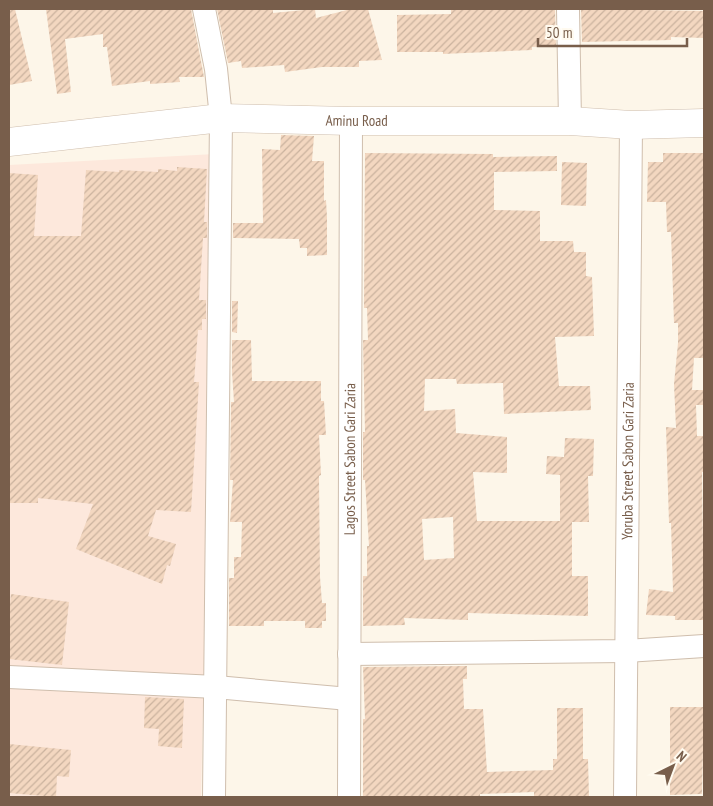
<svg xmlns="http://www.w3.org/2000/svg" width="713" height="806" viewBox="0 0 713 806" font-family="'PT Sans Narrow',sans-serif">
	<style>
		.commercial { fill: #fde8dc }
		.building { fill: url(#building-hatch); fill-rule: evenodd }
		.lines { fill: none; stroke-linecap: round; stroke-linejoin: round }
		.minor-casing { stroke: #cfbead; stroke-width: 24 }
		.tertiary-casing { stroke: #cfbead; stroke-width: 29 }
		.minor { stroke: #fff; stroke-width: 22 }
		.tertiary { stroke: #fff; stroke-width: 28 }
		.labels { text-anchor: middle; stroke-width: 4.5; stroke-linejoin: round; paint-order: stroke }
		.street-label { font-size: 15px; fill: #785e4b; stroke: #fffaef }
	</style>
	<defs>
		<pattern id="building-hatch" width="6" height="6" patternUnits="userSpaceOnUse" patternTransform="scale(1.25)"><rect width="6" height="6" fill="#f3d7c0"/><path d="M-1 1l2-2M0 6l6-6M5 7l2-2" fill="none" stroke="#cab29e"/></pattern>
	</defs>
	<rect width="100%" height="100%" fill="#fdf6e9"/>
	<path class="commercial" d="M215,154l-14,643h-192v-632z"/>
	<g class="building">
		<path d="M15,9l17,72 -23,4v-75z"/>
		<path d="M46,9h145l13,68h-25l1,5 -30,2v-3l-38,5 -5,-39h-4v-13l-38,5 6,53 -14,2z"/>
		<path d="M217,9h56v4l42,-4 1,9 35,-9h17l14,51 -23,1v6h-37l-37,5 -1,-7 -42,3 -1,-7 -13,2z"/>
		<path d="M451,9h104l1,37 -24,1v3l-89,4v-2h-46v-37l54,-1z"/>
		<path d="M581,9l123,2v27l-33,-1v3l-89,2z"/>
		<path d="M281,135l33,1 -2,25h12v40l2,-1 1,17v38l-20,1v-8h-7l-1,-9 -66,-1v-15h30l-1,-74 18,1z"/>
		<path d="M365,153l128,1v3l64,-1v15l-63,1v38l46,1v30h33l1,11h12v24l6,1 2,59 -39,1 4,49h31l1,24 -87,4 -1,-31 -46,1 -1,-5h-31l-1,32 31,-2 1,24 51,4v36l-34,-1 4,49h83v-46l-14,-1 1,-18 17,1 1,-19 29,1 -1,37h-5l1,46h-17v54h16v40l-120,-3v7l-64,-2 1,7 -42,1v-50h4v-30h2l-4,-66h-2v-48h2l-2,-92h5l-1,-32h-3zM453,517l1,41 -30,2 -2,-41z"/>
		<path d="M663,153h41v205h-10l-2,32h12v15h-8l1,31h7v36h-2l2,148h-29v-4l-29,-1 3,-26 24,3 -2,-69h-2l-3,-96 10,1 -2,-44 4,-41v-20h-4l-3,-91h-4l-1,-30h-19l1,-40h15z"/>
		<path d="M562,162l25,1 -1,43 -25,-1z"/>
		<path d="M177,167l30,2 -3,53h3v16h-4l-4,62h7v19h-4v11h-4l-4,52h5l-8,130 -35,-2 -8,26 28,8 -6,22 -3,-1 -5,19 -86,-35 17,-45 -55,-6v5h-29v-330l29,2 -4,61h47l5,-66 33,2v-2l39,2v-3l19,2z"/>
		<path d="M232,301h6l-1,32 -5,-1z"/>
		<path d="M232,340h19l1,41h69v20h3l2,34h-7l2,40 -2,1 1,101 2,26h4v18h-4v7h-17v-7h-41v5h-35v-48h5v-21h7l1,-35h-12l3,-42h-3l1,-78h3l-2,-30z"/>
		<path d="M11,594l58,8 -7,63 -53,-6v-44z"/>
		<path d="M467,666v13h-4l1,30h19l4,63 66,-2v-11h4v-51h26v51h5l1,38h-55v-5l-54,2v3h-117v-78h2l-2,-52z"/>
		<path d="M145,697l39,2 -2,49 -24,-2 1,-17 -15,-1z"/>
		<path d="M670,707h34l-2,87 -32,1z"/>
		<path d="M9,744l62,6 -2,27 -12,-1 -1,21 -47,-4z"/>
	</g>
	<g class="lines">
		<defs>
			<g id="minor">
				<path d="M204,9l12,60 5,49 -7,679"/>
				<path d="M568,9l2,112"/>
				<path d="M349,654l277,-3 78,-5"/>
				<path d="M9,677l207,10 133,12"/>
				<path id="s1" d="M349,797l2,-676"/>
				<path id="s2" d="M625,797l6,-672"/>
			</g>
			<g id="tertiary">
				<path id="s3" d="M9,142l212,-24 130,3h219l61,4 73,-2"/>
			</g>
		</defs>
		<use href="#minor" class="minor-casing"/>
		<use href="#tertiary" class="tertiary-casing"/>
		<use href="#minor" class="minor"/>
		<use href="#tertiary" class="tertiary"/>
	</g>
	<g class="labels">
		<g class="street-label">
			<text dy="5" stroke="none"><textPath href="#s3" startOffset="349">Aminu Road</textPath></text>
			<text dy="5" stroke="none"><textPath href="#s1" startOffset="338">Lagos Street Sabon Gari Zaria</textPath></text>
			<text dy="5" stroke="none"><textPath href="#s2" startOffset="336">Yoruba Street Sabon Gari Zaria</textPath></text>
		</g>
	</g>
	<rect width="713" height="806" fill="none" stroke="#785e4b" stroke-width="20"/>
	<g transform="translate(673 766) rotate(42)" stroke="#fffaef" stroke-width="4" paint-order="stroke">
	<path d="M0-4L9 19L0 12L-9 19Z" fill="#785e4b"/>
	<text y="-8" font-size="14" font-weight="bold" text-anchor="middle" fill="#785e4b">N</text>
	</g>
	<path d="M538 38v8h149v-8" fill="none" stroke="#785e4b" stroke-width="2.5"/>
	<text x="546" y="38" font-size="15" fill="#785e4b" stroke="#fffaef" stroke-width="4" paint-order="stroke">50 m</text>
</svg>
